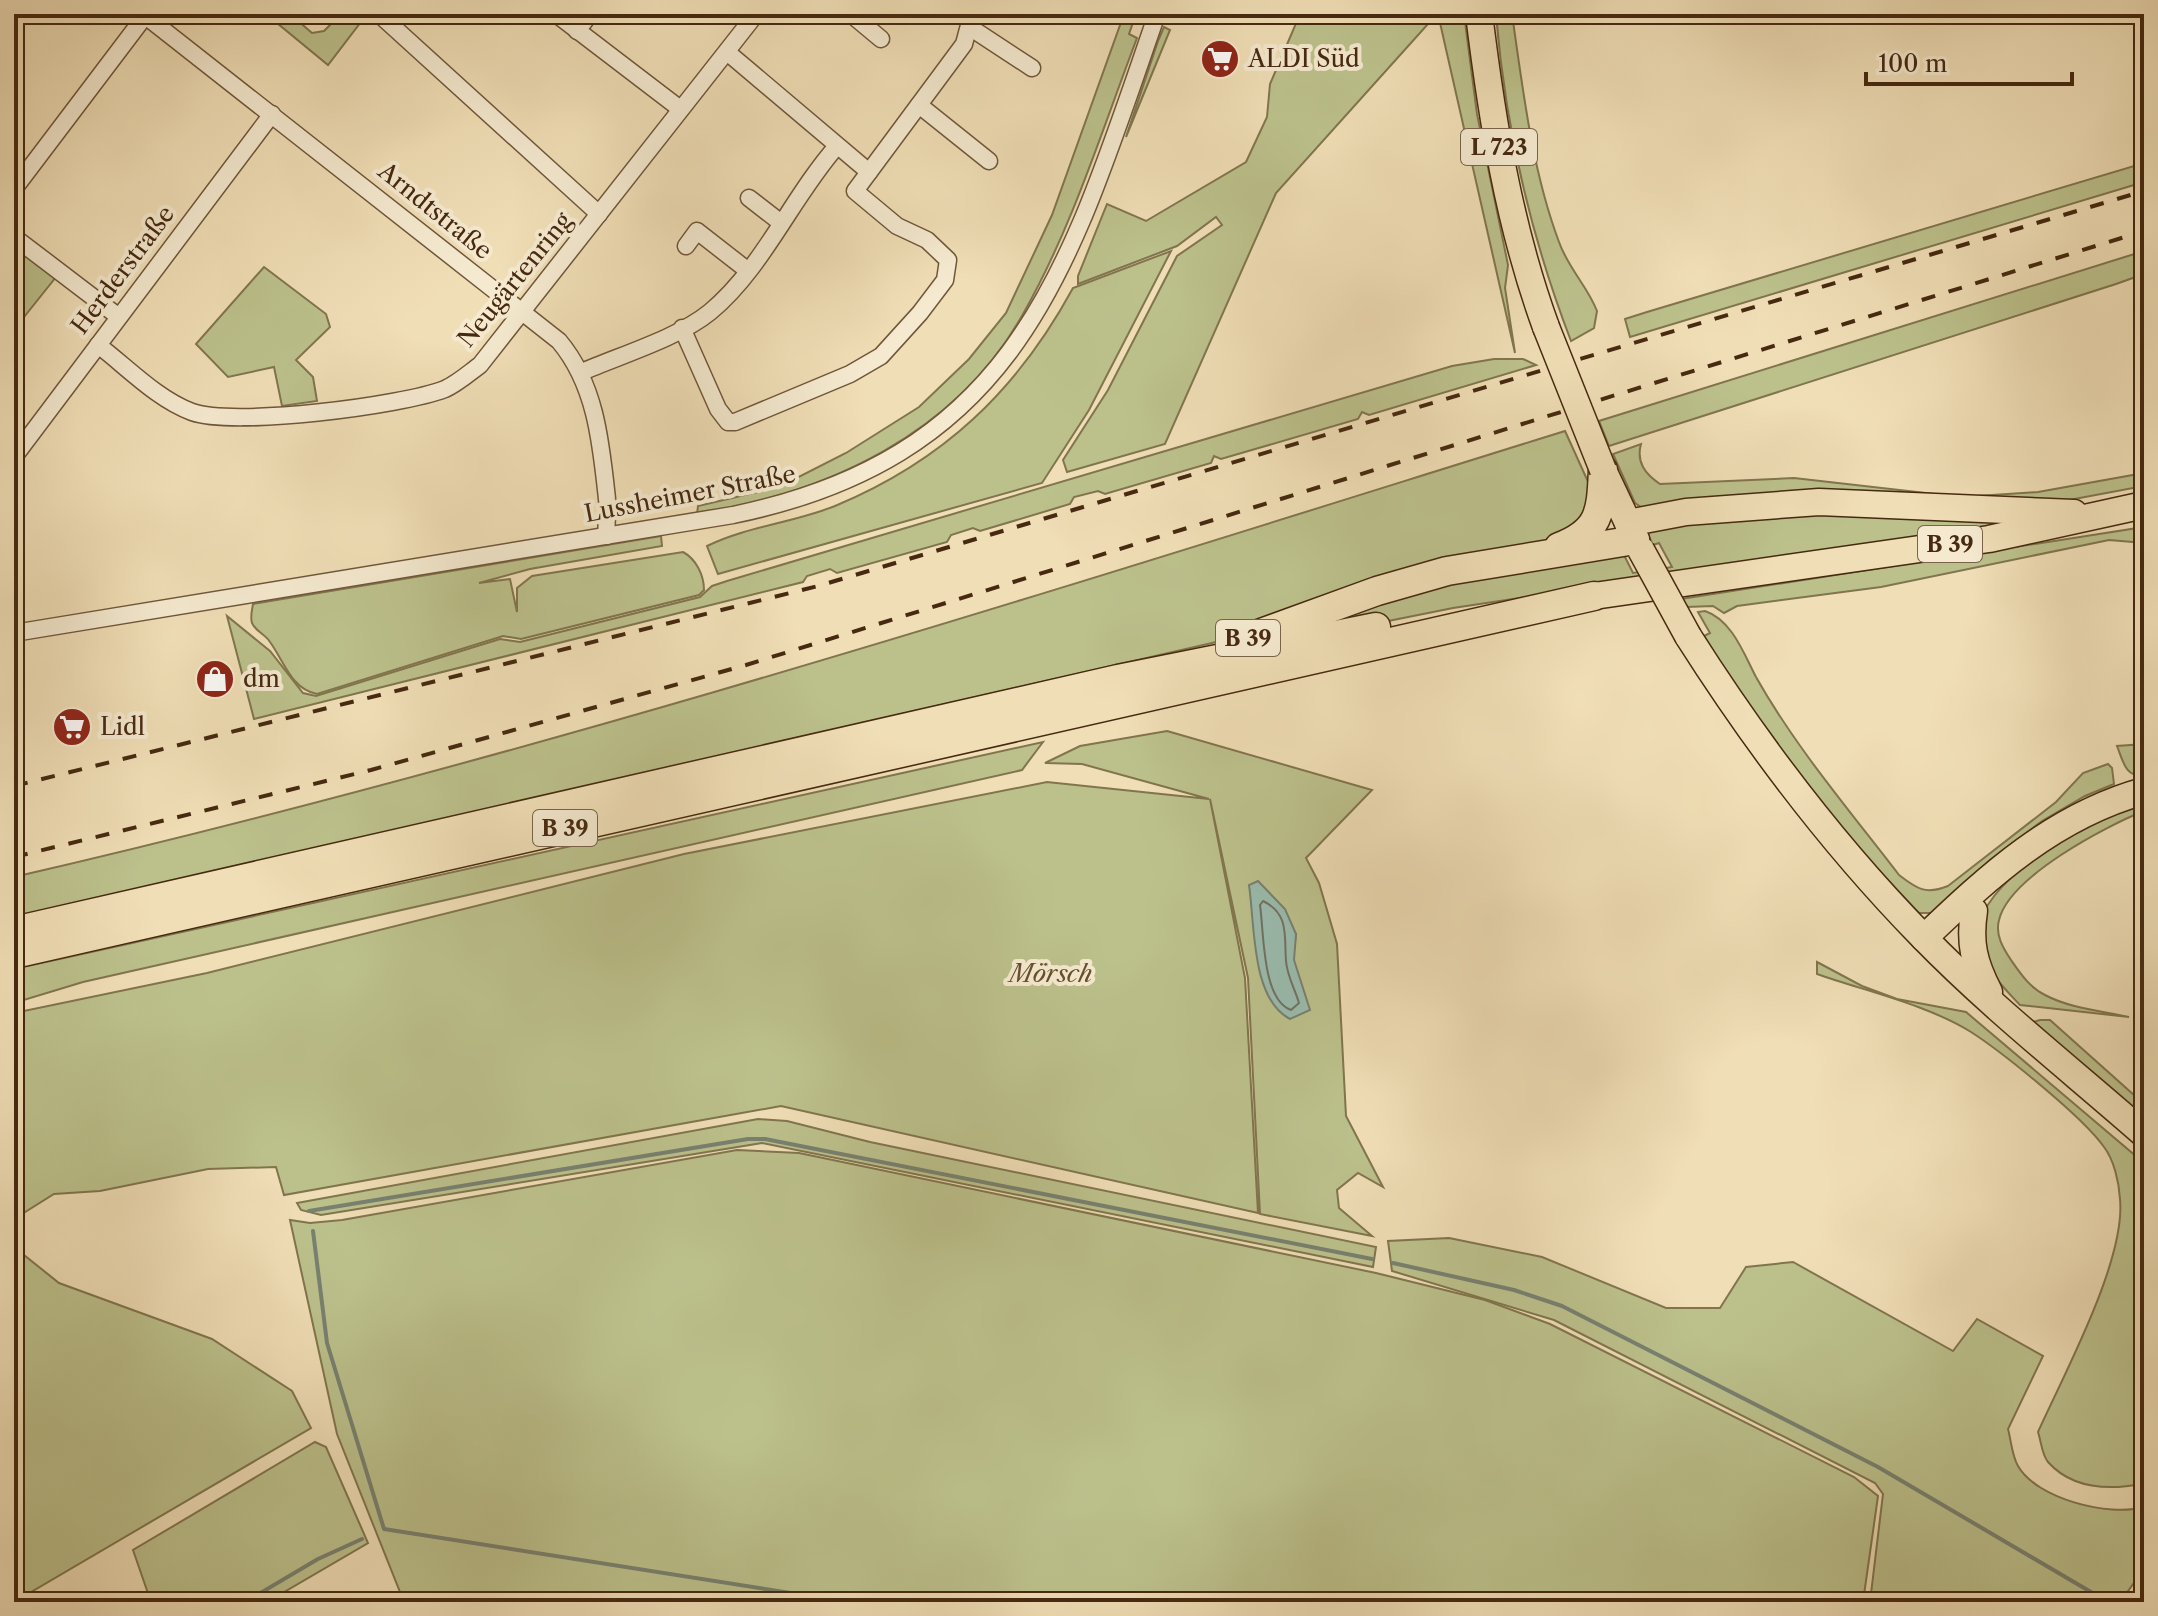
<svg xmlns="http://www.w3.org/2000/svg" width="2158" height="1616" viewBox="0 0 2158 1616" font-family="'Libre Caslon Text',serif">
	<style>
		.green { fill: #bcc18c; stroke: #81754e; stroke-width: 2; fill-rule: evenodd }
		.water { fill: #9abcb0; stroke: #788170; stroke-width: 2 }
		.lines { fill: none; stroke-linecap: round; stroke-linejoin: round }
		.shore { stroke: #707260; stroke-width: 2 }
		.stream { stroke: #788170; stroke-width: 4 }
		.minor-casing { stroke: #70563a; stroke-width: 19 }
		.primary-casing { stroke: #462910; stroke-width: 29 }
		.trunk-casing { stroke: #462910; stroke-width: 31 }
		.minor { stroke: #f5ead0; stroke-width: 16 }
		.primary { stroke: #f0deb6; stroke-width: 26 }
		.trunk { stroke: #f0deb6; stroke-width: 28 }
		.rail { stroke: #462910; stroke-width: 4; stroke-dasharray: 14 14; stroke-linecap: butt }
		.primary-bridge-casing { stroke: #462910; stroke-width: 29; stroke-linecap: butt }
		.primary-bridge { stroke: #f0deb6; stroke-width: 26 }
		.labels { text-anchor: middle; stroke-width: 8; stroke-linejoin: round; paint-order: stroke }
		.shield { fill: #f5ead0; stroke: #7a634a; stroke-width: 2 }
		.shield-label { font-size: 22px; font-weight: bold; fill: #462910 }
		.poi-label { font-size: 24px; fill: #462910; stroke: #f5ead0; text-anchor: start }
		.street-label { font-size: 24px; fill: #462910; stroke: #f5ead0 }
		.park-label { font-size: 24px; font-style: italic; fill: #644f2f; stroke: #f5ead0 }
	</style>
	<rect width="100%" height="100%" fill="#f0deb6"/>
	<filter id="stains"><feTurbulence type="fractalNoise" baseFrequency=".0025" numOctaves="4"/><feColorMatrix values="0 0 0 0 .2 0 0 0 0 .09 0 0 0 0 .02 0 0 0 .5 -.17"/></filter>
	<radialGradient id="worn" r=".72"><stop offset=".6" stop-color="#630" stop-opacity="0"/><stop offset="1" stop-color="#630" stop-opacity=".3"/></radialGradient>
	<g class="green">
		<path d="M266,14h24l22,19 12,-2 17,-17h26l-39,51z"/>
		<path d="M1124,14h12l-7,20 8,4c-35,92 -65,190 -114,276 -67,120 -196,179 -326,200l1,-8 81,-19 67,-34 73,-46 50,-48 37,-46 46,-98z"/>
		<path d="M1300,14h137l-161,179 -111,251 -98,28 -4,-12 45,-70 69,-134 45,-31 -6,-8 -39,29 -99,38v-8l29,-72 39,17 100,-59 21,-45 3,-33z"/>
		<path d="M1438,14h26l13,100 31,151 -3,23 10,65z"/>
		<path d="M1496,14h16c11,76 20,156 47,228 9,26 29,45 38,69l-3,17 -23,13c-40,-104 -66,-216 -75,-327z"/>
		<path d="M1164,27l6,3 -44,107 32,-96z"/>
		<path d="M2144,163v19l-514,155 -5,-18 22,-7z"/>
		<path d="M14,243l42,34 -40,50 -2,-1z"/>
		<path d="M1171,251l-82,159 -47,73 -324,91 -11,-28c41,-20 86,-23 128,-40 108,-45 182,-115 238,-218z"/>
		<path d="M2144,251v23l-28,10 -507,162 -10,-25z"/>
		<path d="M264,267l62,47 4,13 -34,33 17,17 4,24 -35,5 -8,-39 -46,10 -32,-33z"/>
		<path d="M1494,359h29l13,6 -167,50 -7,-3 -4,7 -137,40 -7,-3 -3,7 -106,31 -7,-3 -24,6 -4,7 -90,27 -7,-3 -22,7 -4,7 -110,31 -7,-4 -23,7 -4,6 -549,137 -27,-103 43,35 33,42 13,3 184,-57 20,3 180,-45 12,-11 15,-5 725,-215z"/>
		<path d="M1565,431l30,66 -23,41 -360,105 -1198,274v-40c525,-121 1037,-286 1551,-446z"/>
		<path d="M1641,444c-5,18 4,30 19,40l134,-6 167,19 77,-5 106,-19v13l-91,17 -409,6 -9,-6 -22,-49z"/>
		<path d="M1771,509l247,13 -565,86 -199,40 133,-54 236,-41 10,20 39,-6 -13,-24 -6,2 -7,-15z"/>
		<path d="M2144,527v16l-35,-3 -228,47 -144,19 -13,7 -11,-7 -27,1 -5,-8z"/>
		<path d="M661,536l1,10 -132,23 -51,14 31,-4 7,33v-24l15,-12 151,-24c13,7 21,23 21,38l-5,5 -178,44 -18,-3 -186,58c-26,-5 -33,-33 -47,-52 -5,-8 -14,-10 -18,-19 -2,-7 0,-12 1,-19z"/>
		<path d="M1705,611c27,9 39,43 51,66 40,71 94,134 143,198 18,14 27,20 49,11l108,-84 27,-29 25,-9 4,4 2,16 -29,12 -43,25 -52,39 -58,53h-13c-82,-84 -155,-175 -215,-277l6,-3 -12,-21z"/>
		<path d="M1167,731l205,59 -66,68 13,25 18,61 9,172 37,71 -25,-14 -21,17 2,18 33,28 -112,-22 -12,-236 -38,-179 35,179 13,235 -477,-107 -497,89 -8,-28 -68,2 -108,22 -46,3 -40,25v-206l193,-40 477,-119 363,-72 162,17 -127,-35 -37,-1 35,-17zM1258,881l38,53 -3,26 16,50z"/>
		<path d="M1043,742l-21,28 -939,212 -69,21v-34z"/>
		<path d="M2144,744v32c-19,1 -21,-15 -27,-30z"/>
		<path d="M2144,801v10c-38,15 -135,66 -145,109 -4,15 4,28 12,40 9,13 19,28 34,35 24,13 57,16 84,22l-109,-12c-17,-18 -46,-46 -42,-74 8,-59 117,-110 166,-130z"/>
		<path d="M1817,962l45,24 35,13 69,13 178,151 -2,321c-32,6 -70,5 -94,-22 -6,-7 -7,-21 -10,-30 26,-58 88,-172 82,-233 -1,-17 -6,-39 -16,-52 -21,-30 -102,-95 -133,-115 -43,-27 -106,-41 -154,-58z"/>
		<path d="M2040,1020h10l94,84v17l-111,-99z"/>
		<path d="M758,1119l29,2 83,21 506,105 -3,20 -611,-124 -441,72 -20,-5 -4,-7z"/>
		<path d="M737,1150l62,3 577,120 109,27 65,24 304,153 24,19 -15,106h-1459l-67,-168 -47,-214 20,3 32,-3z"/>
		<path d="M1449,1238l93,19 124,51h54l26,-41 47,-5 160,89 24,-32 66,37 -35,73c3,11 4,27 10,37 19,33 91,51 126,41v62l-24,33h-250l13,-108 -8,-11 -321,-163 -162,-49 -4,-30z"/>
		<path d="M14,1247l45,36 153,56 80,52 19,37 -297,174z"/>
		<path d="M315,1442l11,5 42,96 -101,59h-116l-18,-52z"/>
	</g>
	<path class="water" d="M1258,881l27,28 11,25 -2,26 16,50 -20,9c-39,-20 -35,-94 -41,-134z"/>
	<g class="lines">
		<path class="shore" d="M1263,901c27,13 21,36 23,60 1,15 9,28 13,42l-8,7c-29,-10 -27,-78 -31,-105z"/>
		<g class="stream">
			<path d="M309,1211l439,-72h17l607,120"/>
			<path d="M313,1231l14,112 57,186 464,73"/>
			<path d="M1393,1263l121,27 48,16 316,161 230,135"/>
			<path d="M245,1602l73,-43 44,-20"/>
		</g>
		<defs>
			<g id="minor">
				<path d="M143,14l416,327c37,44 42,102 48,158 2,12 -2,23 0,37"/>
				<path d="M379,14l220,200"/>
				<path d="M556,14l123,94"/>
				<path d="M851,14l30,25"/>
				<path d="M971,28l61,40"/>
				<path d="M577,31l13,-17"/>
				<path d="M727,52l142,120"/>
				<path d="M919,105l70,56"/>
				<path d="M14,189l131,-173"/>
				<path d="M749,198l31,24"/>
				<path d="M14,237l105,80"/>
				<path d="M686,246l11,-15 50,39"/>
				<path d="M682,328l36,81 10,13h7l115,-48 31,-18 39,-43 25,-33 3,-20 -21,-20 -30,-14 -42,-35 109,-147 8,-30"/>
				<path d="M98,345c29,22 59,54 94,67 42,15 209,-6 253,-23 13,-6 24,-16 35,-24l276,-351"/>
				<path d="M582,372c39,-17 96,-34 128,-60 53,-44 82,-115 127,-166"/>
				<path d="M14,457l258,-343"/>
				<path d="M14,633l719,-118c290,-60 337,-252 424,-501"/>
			</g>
			<g id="primary">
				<path d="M1479,14c13,106 30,212 67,313"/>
				<path d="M1603,470l33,70"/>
				<path d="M1628,523l58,-11 133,-10 255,11"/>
				<path d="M1594,596l395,-57 155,-34"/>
				<path d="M1688,636c68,107 145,209 234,300 69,71 148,133 222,198"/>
				<path d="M1974,911c-5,32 0,52 15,81"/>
				<path d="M1924,938c66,-63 130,-122 220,-147"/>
			</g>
			<g id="trunk">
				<path d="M1559,547c42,-16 42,-36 44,-77"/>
				<path d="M1242,640l135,-49 70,-20 188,-31"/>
				<path d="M14,931l1104,-252 258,-52"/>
				<path d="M14,954l1580,-358"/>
			</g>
		</defs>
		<use href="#minor" class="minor-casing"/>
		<use href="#primary" class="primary-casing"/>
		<use href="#trunk" class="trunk-casing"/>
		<use href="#minor" class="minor"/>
		<use href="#primary" class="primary"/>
		<use href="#trunk" class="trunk"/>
		<g class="rail">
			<path d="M14,786l804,-200 1326,-395"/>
			<path d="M14,857l357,-87 375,-105 1398,-434"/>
		</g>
		<defs>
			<g id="primary-bridge">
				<path d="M1546,327l57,143"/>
				<path d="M1641,550l47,86"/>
			</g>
		</defs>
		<use href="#primary-bridge" class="primary-bridge-casing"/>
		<use href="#primary-bridge" class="primary-bridge"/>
	</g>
	<defs>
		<symbol id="supermarket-disc" viewBox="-11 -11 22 22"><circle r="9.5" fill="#8f2418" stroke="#f5ead0"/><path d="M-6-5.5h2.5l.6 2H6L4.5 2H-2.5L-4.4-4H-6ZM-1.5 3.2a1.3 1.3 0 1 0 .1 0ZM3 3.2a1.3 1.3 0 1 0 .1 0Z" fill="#fff"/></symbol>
		<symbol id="shop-disc" viewBox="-11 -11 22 22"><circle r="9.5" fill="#8f2418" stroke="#f5ead0"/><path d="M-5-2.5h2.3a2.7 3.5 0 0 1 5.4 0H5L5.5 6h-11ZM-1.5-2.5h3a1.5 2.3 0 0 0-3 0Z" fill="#fff"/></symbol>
	</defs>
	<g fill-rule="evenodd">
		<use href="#supermarket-disc" x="1198" y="37" width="44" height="44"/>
		<use href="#shop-disc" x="193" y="657" width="44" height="44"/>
		<use href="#supermarket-disc" x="50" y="705" width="44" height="44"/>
	</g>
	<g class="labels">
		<g class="shield">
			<rect x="1461" y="129" width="76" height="36" rx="6"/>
			<rect x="1918" y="526" width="64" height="36" rx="6"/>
			<rect x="1216" y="620" width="64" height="36" rx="6"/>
			<rect x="533" y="810" width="64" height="36" rx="6"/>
		</g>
		<g class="shield-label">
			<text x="1499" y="155">L 723</text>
			<text x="1950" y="552">B 39</text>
			<text x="1248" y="646">B 39</text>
			<text x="565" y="836">B 39</text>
		</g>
		<g class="poi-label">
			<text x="1248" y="67">ALDI Süd</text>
			<text x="243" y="687">dm</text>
			<text x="100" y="735">Lidl</text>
		</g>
		<g class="street-label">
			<text transform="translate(435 211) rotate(39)" y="8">Arndtstraße</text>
			<text transform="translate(123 270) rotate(-53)" y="8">Herderstraße</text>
			<text transform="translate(515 280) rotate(-51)" y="8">Neugärtenring</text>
			<text transform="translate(690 494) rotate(-11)" y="8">Lussheimer Straße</text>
		</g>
		<g class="park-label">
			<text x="1051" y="982">Mörsch</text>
		</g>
	</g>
	<rect width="2158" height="1616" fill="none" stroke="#f0deb6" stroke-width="48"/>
	<rect x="16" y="16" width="2126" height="1584" fill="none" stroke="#462910" stroke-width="4"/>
	<rect x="24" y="24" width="2110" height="1568" fill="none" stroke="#462910" stroke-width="2"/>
	<path d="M1866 72v12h206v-12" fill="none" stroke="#462910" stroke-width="4"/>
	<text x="1878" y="72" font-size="24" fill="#462910" stroke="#f5ead0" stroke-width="6" paint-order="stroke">100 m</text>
	<rect width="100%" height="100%" filter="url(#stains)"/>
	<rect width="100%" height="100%" fill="url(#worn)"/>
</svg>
